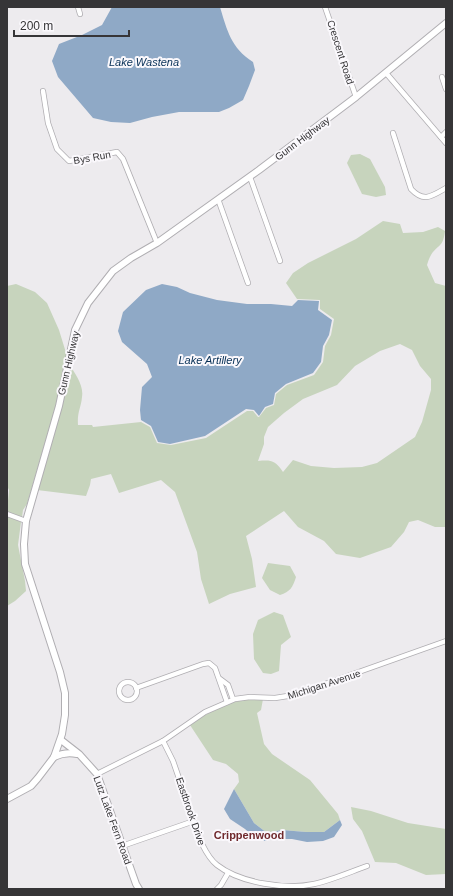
<svg xmlns="http://www.w3.org/2000/svg" width="453" height="896" viewBox="0 0 453 896" font-family="Helvetica,sans-serif">
	<style>
		.green { fill: #c7d4bd; fill-rule: evenodd }
		.water { fill: #8fa9c6 }
		.lines { fill: none; stroke-linecap: round; stroke-linejoin: round }
		.minor-casing { stroke: #b0aeb2; stroke-width: 6 }
		.secondary-casing { stroke: #b0aeb2; stroke-width: 8 }
		.minor { stroke: #fff; stroke-width: 4.5 }
		.secondary { stroke: #fff; stroke-width: 6 }
		.labels { text-anchor: middle; stroke-width: 4; stroke-linejoin: round; paint-order: stroke }
		.street-label { font-size: 10px; fill: #363537; stroke: #faf8fc }
		.water-label { font-size: 11px; font-style: italic; fill: #073056; stroke: #faf8fc }
		.neighbourhood-label { font-size: 11px; font-weight: bold; fill: #702a2d; stroke: #faf8fc }
	</style>
	<rect width="100%" height="100%" fill="#edebee"/>
	<g class="green">
		<path d="M360,154l10,5 15,28 1,8 -10,2 -14,-3 -15,-31 4,-8z"/>
		<path d="M383,221l17,3 3,9 20,-1 15,-5 7,4c-2,17 -7,13 -14,24 -2,3 -3,7 -4,10l8,18 11,3v241h-11l-17,-7 -9,2 -5,10 -13,15 -31,11 -24,-4 -12,-13 -26,-14 -14,-16 -38,25 6,23 4,28 -26,7 -21,10 -8,-25 -4,-27 -22,-60 -14,-12 -42,13 -8,-19 -20,5 -1,6 -4,11 -49,-6 33,-125c5,9 14,20 12,32 -1,11 -5,15 -4,28h14l1,2 48,-5 9,5 7,16 14,2 35,-7 41,-27h6l5,6h1l7,-9 8,-3 2,-11 11,-9 27,-10 9,-13 2,-16 6,-11 3,-16 -14,-10v-9l-23,-1 -11,-16 7,-10 15,-10 48,-24zM400,344l12,6 8,16 11,13v11l-9,32 -7,15 -38,26 -15,4 -28,1 -23,-2 -18,-6 -10,12c-8,-12 -12,-12 -25,-11l6,-17v-7l4,-10 16,-14 19,-14 34,-14 18,-19 25,-15z"/>
		<path d="M16,284l19,8 12,11 12,27 8,26 -11,49 -29,99 -4,6 -1,7 -15,-5 2,-22 -2,-4v-200z"/>
		<path d="M7,516l14,6 -3,23 7,36 1,10 -11,10 -8,5z"/>
		<path d="M268,563l22,3 6,11c-3,10 -6,15 -16,18l-10,-5 -8,-12z"/>
		<path d="M274,612l9,3 8,22 -10,8 -2,26 -8,3 -8,-1 -9,-14 -1,-25 5,-14z"/>
		<path d="M250,699h13l-2,11 -4,3 7,31 8,10 38,26 28,34 2,6 -16,12h-18l-24,-2 -15,3 -13,-10 -20,-34 5,-7 -1,-8 -12,-10 -13,-4 -23,-35c19,-13 37,-24 60,-26z"/>
		<path d="M351,807l20,4 37,12 38,6v45l-20,1 -30,-12 -21,-1 -13,-31 -9,-12z"/>
	</g>
	<g class="water">
		<path d="M112,7h108c7,23 11,41 33,55l2,8 -6,16 -6,14 -14,8 -10,4h-40l-27,5 -22,6 -19,-1 -18,-4 -35,-41 -6,-16 7,-17 23,-9 20,-10z"/>
		<path d="M162,284l15,3 13,6 27,7 30,4h24l21,2 6,-6 21,1 -1,9 14,10 -3,15 -6,11 -2,16 -8,11 -27,11 -11,9 -2,11 -8,3 -6,9 -5,-6 -8,-1 -41,27 -35,8 -12,-2 -7,-16 -10,-6 -1,-10 2,-23 10,-10 -5,-13 -25,-22 -4,-11 5,-19 23,-22z"/>
		<path d="M234,789l20,34 13,10 15,-3 24,2h18l16,-12 2,5 -8,12 -11,4 -16,1 -15,-3h-17l-11,2 -9,-3 -10,-9 -15,-10 -6,-10z"/>
	</g>
	<g class="lines">
		<defs>
			<g id="minor">
				<path d="M78,7l2,7"/>
				<path d="M325,7l31,90"/>
				<path d="M386,73l60,70"/>
				<path d="M442,77l4,12"/>
				<path d="M43,91l5,32 9,26 12,12 48,-9 6,7 34,84"/>
				<path d="M393,133l18,56c13,14 21,7 35,-1"/>
				<path d="M441,137l5,-5"/>
				<path d="M250,177l30,84"/>
				<path d="M218,199l30,84"/>
				<path d="M7,514l19,7"/>
				<path d="M220,679l8,6 5,14"/>
				<circle cx="128" cy="691" r="9"/>
				<path d="M136,688l67,-24 6,-1 6,5 12,34"/>
				<path d="M163,741l10,20 28,81c4,8 8,17 16,23 23,18 69,25 97,19 18,-4 36,-12 53,-18"/>
				<path d="M97,774l66,-33 42,-29 30,-13 15,-2 25,1 19,-3 152,-54"/>
				<path d="M122,846l72,-25"/>
				<path d="M217,889l4,-4 7,-12"/>
			</g>
			<g id="secondary">
				<path d="M61,740l18,14 18,20 39,110 3,5"/>
				<path d="M54,757c8,-4 14,-5 23,-3"/>
				<path d="M7,799l24,-13 7,-8 16,-21 8,-23 3,-19v-22l-5,-21 -35,-108 -1,-20 2,-23 33,-115 16,-76 13,-27 25,-32 18,-13 26,-15 102,-73 97,-73 90,-74"/>
			</g>
		</defs>
		<use href="#minor" class="minor-casing"/>
		<use href="#secondary" class="secondary-casing"/>
		<use href="#minor" class="minor"/>
		<use href="#secondary" class="secondary"/>
	</g>
	<g class="labels">
		<g class="street-label">
			<text transform="translate(341 52) rotate(72)" y="4">Crescent Road</text>
			<text transform="translate(302 138) rotate(-37)" y="4">Gunn Highway</text>
			<text transform="translate(92 157) rotate(-10)" y="4">Bys Run</text>
			<text transform="translate(68 363) rotate(-77)" y="4">Gunn Highway</text>
			<text transform="translate(324 684) rotate(-18)" y="4">Michigan Avenue</text>
			<text transform="translate(191 811) rotate(71)" y="4">Eastbrook Drive</text>
			<text transform="translate(113 820) rotate(70)" y="4">Lutz Lake Fern Road</text>
		</g>
		<g class="water-label">
			<text x="144" y="66">Lake Wastena</text>
			<text x="210" y="364">Lake Artillery</text>
		</g>
		<g class="neighbourhood-label">
			<text x="249" y="839">Crippenwood</text>
		</g>
	</g>
	<rect width="453" height="896" fill="none" stroke="#363537" stroke-width="16"/>
	<path d="M14 30v6h115v-6" fill="none" stroke="#363537" stroke-width="2"/>
	<text x="20" y="30" font-size="12" fill="#363537" stroke="#faf8fc" stroke-width="3" paint-order="stroke">200 m</text>
</svg>
